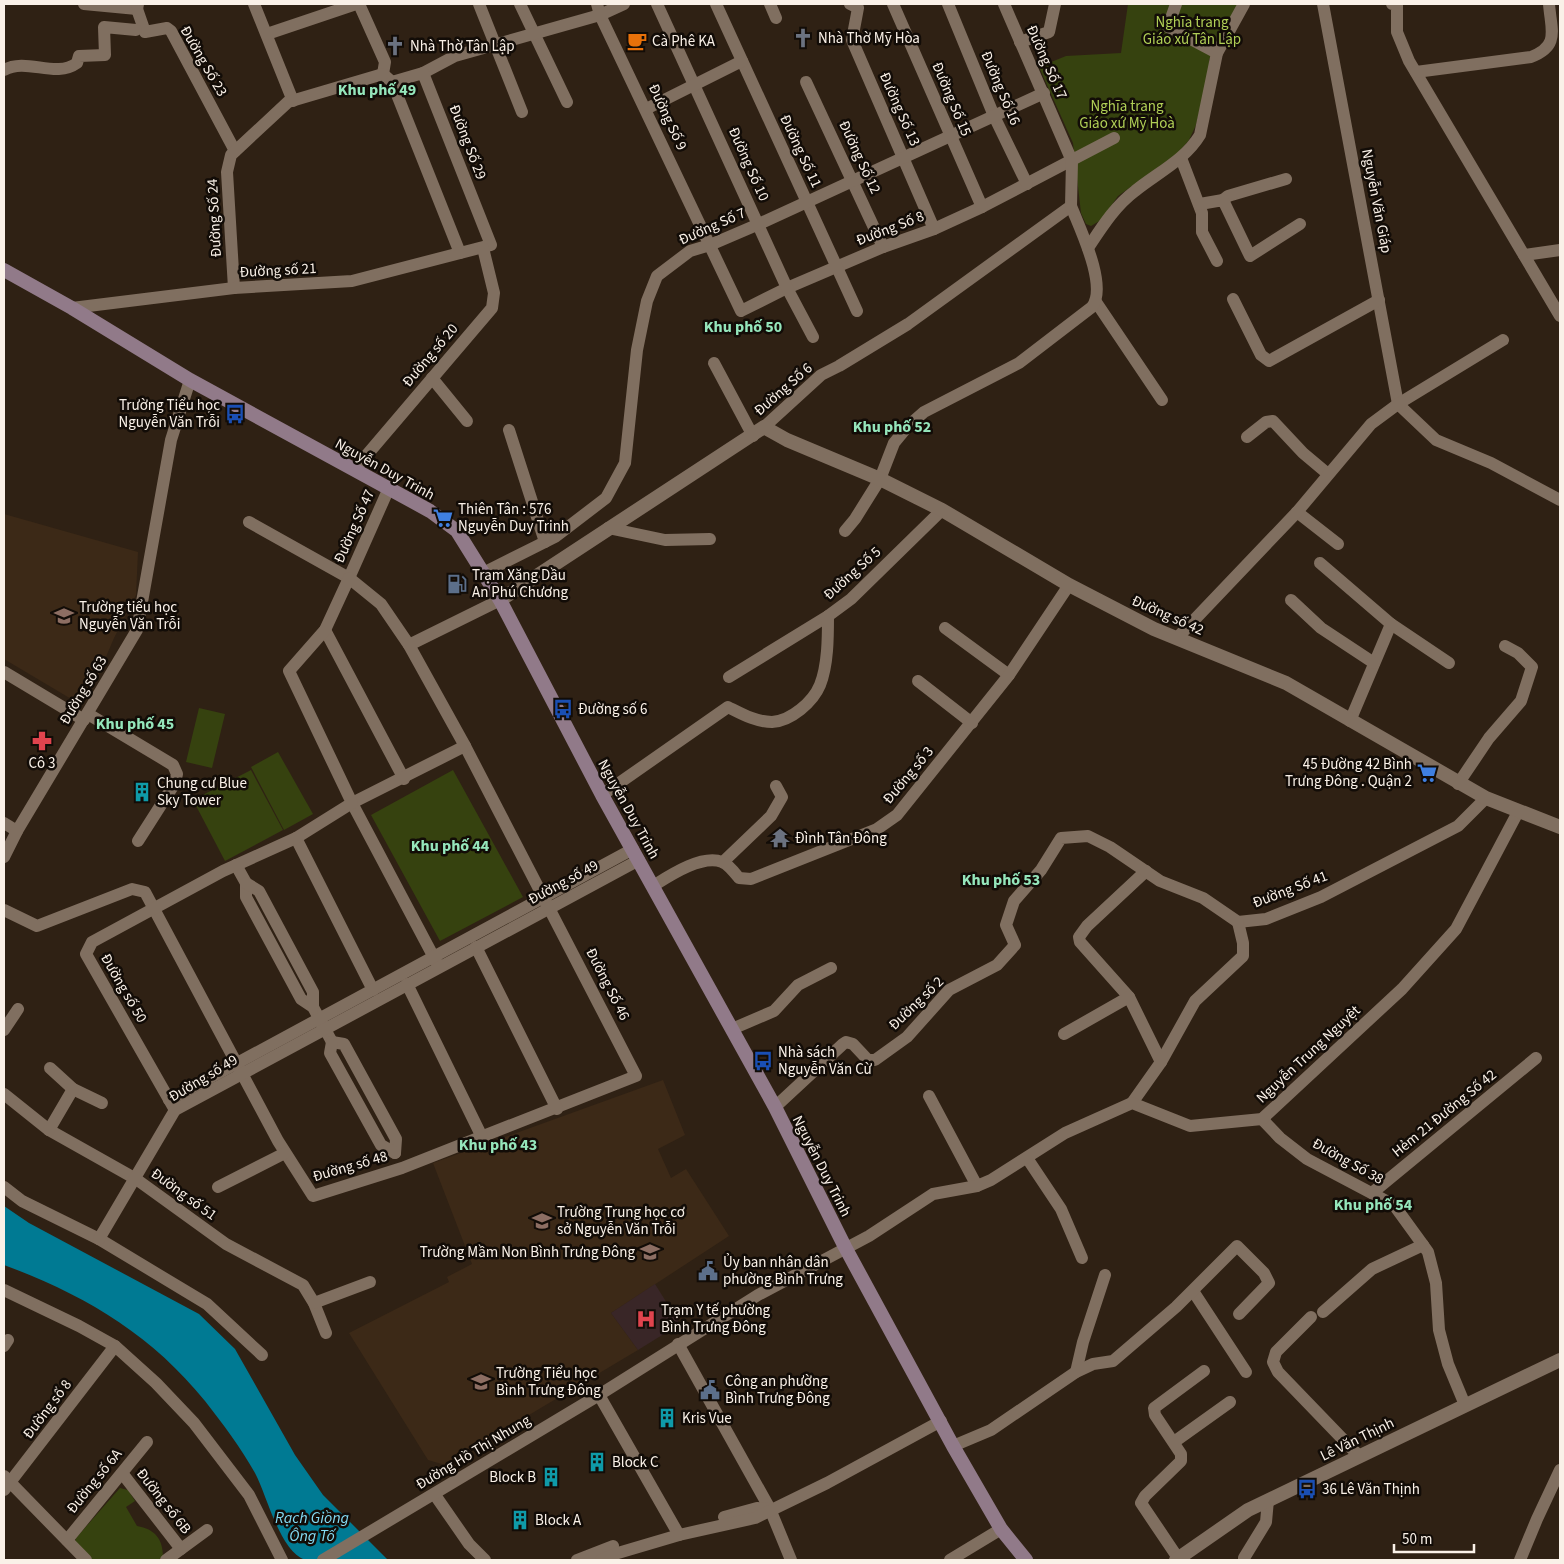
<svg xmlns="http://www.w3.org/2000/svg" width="1564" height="1564" viewBox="0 0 1564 1564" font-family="'Source Sans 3',sans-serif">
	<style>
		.built { fill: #3c2917 }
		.medical { fill: #392627 }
		.green { fill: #36420f }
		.water { fill: #007a93 }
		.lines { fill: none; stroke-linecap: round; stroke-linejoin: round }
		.minor { stroke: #806f60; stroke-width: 12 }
		.tertiary { stroke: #806f60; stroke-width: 14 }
		.secondary { stroke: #917a89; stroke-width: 14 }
		.labels { text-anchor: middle; stroke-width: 5; stroke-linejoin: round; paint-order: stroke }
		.park-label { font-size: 15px; fill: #b0cf56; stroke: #120c07 }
		.poi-label { font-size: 15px; fill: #faf1e8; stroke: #120c07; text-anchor: start }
		.street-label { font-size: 15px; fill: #faf1e8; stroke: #120c07 }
		.neighbourhood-label { font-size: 16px; font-weight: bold; fill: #95e6bb; stroke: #120c07 }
		.water-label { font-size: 16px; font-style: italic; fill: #84dbf4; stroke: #120c07 }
	</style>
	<rect width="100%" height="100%" fill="#2f2114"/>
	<g class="built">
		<path d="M4,514l134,38 -2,43 -22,43 -17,40 -19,25 -74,-44z"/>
		<path d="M663,1080l22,55 -27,14 13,29 15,-9 43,67 -118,77 27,37 -193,115 -17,-5 -79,-127 100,-51 -2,-5 25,-13 -39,-101z"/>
	</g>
	<path class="medical" d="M655,1284l25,40 -42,26 -27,-37z"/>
	<g class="green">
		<path d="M1128,4h111l-30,56v12l-13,53 -7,15 -11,13 -60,43 -17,24 -10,6 -5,-2 -5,-11 -8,-70 -34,-76 27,-11 55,-3z"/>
		<path d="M199,708l26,6 -13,54 -26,-6z"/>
		<path d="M278,752l35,62 -29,16 -33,-63z"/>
		<path d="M251,770l32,60 -58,31 -32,-61z"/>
		<path d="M453,770l70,127 -83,44 -69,-126z"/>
		<path d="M120,1488l8,2 7,11 -9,6 11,19c18,3 26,13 26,31l-5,3h-67l-16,-18 1,-4z"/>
	</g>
	<path class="water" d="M4,1206l25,17 170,91 36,35 60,106 28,40 65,65c-21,0 -43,0 -64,0 -5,0 -14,2 -19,0 -26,-10 -38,-65 -50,-87 -14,-25 -32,-49 -50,-72 -54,-67 -122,-107 -201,-136z"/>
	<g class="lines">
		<g class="minor">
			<path d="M84,4l53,5 1,-5"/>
			<path d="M254,4l39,97"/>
			<path d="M359,4l26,58 -2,12"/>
			<path d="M479,4l43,108"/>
			<path d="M520,4l47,98"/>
			<path d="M597,4l3,11 141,296 46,-23 96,-41 51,-18 48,-22 132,-69"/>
			<path d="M657,4l130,284 26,49"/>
			<path d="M716,4l141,307"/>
			<path d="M770,4l6,14"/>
			<path d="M850,4l8,4 -6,32 82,189"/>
			<path d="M893,4l89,203"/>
			<path d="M948,4l46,112 33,68"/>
			<path d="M1176,4l-8,23 49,26"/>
			<path d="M1323,4l75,400"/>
			<path d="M1392,4h5v28l12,29 151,255"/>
			<path d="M137,9l8,23 22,-4 4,3 64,120"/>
			<path d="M267,34l89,-30"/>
			<path d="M1020,42l29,-10 6,-28"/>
			<path d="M4,70c23,-13 51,9 73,-7l2,-7 26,-1 -1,-28 32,3"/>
			<path d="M1416,72l115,-15c29,-11 20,-27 18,-53"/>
			<path d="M423,73l32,-17 145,-41 24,-11"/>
			<path d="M806,82l77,165"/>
			<path d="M646,109l96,-48"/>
			<path d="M1181,158l21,55v19l15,29"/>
			<path d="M1223,200l5,-4 58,-17"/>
			<path d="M1200,204l23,-4 27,56 50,-32"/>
			<path d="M1088,248c14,-21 27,-42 47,-57 22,-18 50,-31 65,-56l17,-82 27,-49"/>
			<path d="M1524,255l36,-5"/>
			<path d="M234,288l-7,-116 4,-17 57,-53 95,-28 9,8 68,171"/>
			<path d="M1233,299l28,56 8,6 110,-61"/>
			<path d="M1096,302l66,98"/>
			<path d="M72,308l162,-20 118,-7 139,-36 -68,-172 -31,9"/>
			<path d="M714,363l39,73"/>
			<path d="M432,378l35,43"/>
			<path d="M1398,404l38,36 55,23 69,37"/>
			<path d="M764,427l57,-52 18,-9 69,-42 163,-118 1,-45 -68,-157"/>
			<path d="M509,430l36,112"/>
			<path d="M1247,437l19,-15 7,-1 30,32 25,21"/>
			<path d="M354,470l138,-162 2,-15 -11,-45"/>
			<path d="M1297,512l41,32"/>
			<path d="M249,522l100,56 40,-90"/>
			<path d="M608,528l57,12 45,-1"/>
			<path d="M845,531l10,-12 25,-40 14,-36 14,-17 16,-14 95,-49 73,-56c16,-21 -12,-78 -21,-101"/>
			<path d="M1320,563l71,61 -41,97"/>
			<path d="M483,573l72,-36 51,-39 19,-35 12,-113 10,-49 10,-25 33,-25 20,-6 49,-21 285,-131"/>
			<path d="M1291,600l30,28 53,35"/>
			<path d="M1391,624l58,39"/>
			<path d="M945,628l64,47"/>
			<path d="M325,630l79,149"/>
			<path d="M1177,638l120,-126 74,-88 27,-20 105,-64"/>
			<path d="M409,645l91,-45"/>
			<path d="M4,672l80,48"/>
			<path d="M729,677l99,-61"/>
			<path d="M918,681l54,42"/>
			<path d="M88,714l85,51 4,9 -2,9 -37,58"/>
			<path d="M1458,784l31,-46 32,-37 11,-34 -14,-14 -13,-7"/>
			<path d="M602,795l126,-88c14,7 28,15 44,15 19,-1 41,-20 48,-37 8,-20 8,-48 8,-69l23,-17 91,-89"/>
			<path d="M4,823l13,8"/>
			<path d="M296,838l77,152"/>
			<path d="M4,857l13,-26 120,-201 34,-190 19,-60"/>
			<path d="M723,862l48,-46 11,-19 -6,-11"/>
			<path d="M236,865l10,18v14l55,102 12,8 19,35"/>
			<path d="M246,883l13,8 54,101v15"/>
			<path d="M653,886c16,-10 49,-32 69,-24 6,2 13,11 17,16l12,1 126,-50 20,-14 112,-140 60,-90"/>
			<path d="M4,910l33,16 95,-37 13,3 133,249 35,55 89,-28 234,-92 -171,-330 -113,57 87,164"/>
			<path d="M1238,922l28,-3 55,-22 137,-71 28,-28"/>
			<path d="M476,947l81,162"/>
			<path d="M407,984l75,153"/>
			<path d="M1129,997l-49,-55 -1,-5 8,-11 59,-55"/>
			<path d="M732,1029l42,-18 24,-26 33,-17"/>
			<path d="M4,1030l14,-21"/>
			<path d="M1064,1034l65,-37 32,65"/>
			<path d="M332,1042l12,2 52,95 -1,14"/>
			<path d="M332,1042l-2,11 51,92 14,8"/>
			<path d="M50,1068l23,21 29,14"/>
			<path d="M4,1094l45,36 87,49 90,65 77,41 11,18 12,30"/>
			<path d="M929,1096l48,90"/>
			<path d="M169,1100l464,-251"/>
			<path d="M1132,1103l29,-41 34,-61 48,-45v-13l-5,-21"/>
			<path d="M775,1107l68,-63 3,-2 7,2 15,16h7l32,-23 42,-47 48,-25 18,-20 -9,-20 8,-24 27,-31 20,-32 27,-2 22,11 50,34 43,17 35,24"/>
			<path d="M175,1110l-89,-156 6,-12 131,-71 73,-33 56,-35 -63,-132 36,-41 24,-52 32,26 28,41 56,101"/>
			<path d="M1262,1119l18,19 27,21 87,46 29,40 5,7 8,31 3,47 9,34 17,41"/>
			<path d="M49,1130l24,-41"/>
			<path d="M1027,1158l34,51 21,49"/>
			<path d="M4,1187l18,14 77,38 108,65 55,51"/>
			<path d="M218,1187l67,-34"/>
			<path d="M1372,1193l164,-135"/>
			<path d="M99,1239l76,-129 464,-250"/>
			<path d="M4,1290l75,36 36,20 41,37 38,40 55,72 33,65"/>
			<path d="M1193,1291l53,81"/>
			<path d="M314,1303l56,-21"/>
			<path d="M1323,1312l49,-43 51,-24"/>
			<path d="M1311,1317l-35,35 -3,10 5,10 81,84"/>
			<path d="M678,1344l92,165 21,51"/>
			<path d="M4,1346l4,-6"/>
			<path d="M1076,1372l7,-30 22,-67"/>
			<path d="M599,1395l80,140"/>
			<path d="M1174,1442l56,-40"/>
			<path d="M953,1446l38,-16 85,-58 17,-8 20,-3 63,-54 61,-61 27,27 5,10 -30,31"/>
			<path d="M122,1473l59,76"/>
			<path d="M4,1476l82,84"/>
			<path d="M4,1490l111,-144"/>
			<path d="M435,1495l34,49 16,16"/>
			<path d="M724,1517l33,-9 11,1"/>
			<path d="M67,1540l80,-98"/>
			<path d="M1178,1558l-37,-55 4,-7 36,-35v-7l-26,-39 -1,-7 50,-37"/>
			<path d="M1244,1558l22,-36 2,-22"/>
			<path d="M166,1560l41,-30"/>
			<path d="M323,1560l276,-165 159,-100 111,-59 64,-42 44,-8 14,-6 74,-47 67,-30 58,23 72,-7 140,-130 54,-60 62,-117"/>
			<path d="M577,1560l36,-14"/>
			<path d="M601,1560l17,-7 61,-18 76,-17 72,-35 114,-62"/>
			<path d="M950,1560l51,-31"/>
			<path d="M1520,1560l17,-41 23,-49"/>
		</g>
		<g class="tertiary">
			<path d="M500,600l264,-173 23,13 93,39 62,31 127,75 85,44 132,54 200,115 74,29"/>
			<path d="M1176,1560l72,-50 312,-150"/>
		</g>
		<path class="secondary" d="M4,270l68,38 118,72 240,131 27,20 43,69 102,195 173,312 70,140 108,199 48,83 25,31"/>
	</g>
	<defs>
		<symbol id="church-bare" viewBox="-9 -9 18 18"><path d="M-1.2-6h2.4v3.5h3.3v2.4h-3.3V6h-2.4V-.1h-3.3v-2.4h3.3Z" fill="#6b7280" stroke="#120c07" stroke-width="2.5" paint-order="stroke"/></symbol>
		<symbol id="cafe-bare" viewBox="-9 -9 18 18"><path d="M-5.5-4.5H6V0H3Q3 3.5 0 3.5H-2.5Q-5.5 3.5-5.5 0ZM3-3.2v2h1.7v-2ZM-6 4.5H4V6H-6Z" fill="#e8710a" stroke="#120c07" stroke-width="2.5" paint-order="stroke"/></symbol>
		<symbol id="bus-bare" viewBox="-9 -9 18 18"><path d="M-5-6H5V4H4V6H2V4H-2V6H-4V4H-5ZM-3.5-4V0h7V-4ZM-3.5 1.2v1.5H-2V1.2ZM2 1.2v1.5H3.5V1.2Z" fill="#1a4fb4" stroke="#120c07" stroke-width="2.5" paint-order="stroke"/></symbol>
		<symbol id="supermarket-bare" viewBox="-9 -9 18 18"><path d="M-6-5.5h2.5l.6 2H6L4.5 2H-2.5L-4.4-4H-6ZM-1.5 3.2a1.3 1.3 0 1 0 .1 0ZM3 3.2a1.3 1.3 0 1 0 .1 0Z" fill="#3f7fe0" stroke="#120c07" stroke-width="2.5" paint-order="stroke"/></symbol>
		<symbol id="fuel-bare" viewBox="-9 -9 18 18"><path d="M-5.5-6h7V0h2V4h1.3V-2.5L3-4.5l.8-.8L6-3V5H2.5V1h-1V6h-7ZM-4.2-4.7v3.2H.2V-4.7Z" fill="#5c6f8a" stroke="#120c07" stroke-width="2.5" paint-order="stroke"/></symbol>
		<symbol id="school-bare" viewBox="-9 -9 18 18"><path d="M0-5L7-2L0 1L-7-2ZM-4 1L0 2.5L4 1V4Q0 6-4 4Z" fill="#8d6e63" stroke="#120c07" stroke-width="2.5" paint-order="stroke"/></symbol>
		<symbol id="pharmacy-bare" viewBox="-9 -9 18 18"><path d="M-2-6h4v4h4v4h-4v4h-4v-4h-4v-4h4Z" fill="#e0444e" stroke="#120c07" stroke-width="2.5" paint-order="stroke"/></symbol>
		<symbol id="building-bare" viewBox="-9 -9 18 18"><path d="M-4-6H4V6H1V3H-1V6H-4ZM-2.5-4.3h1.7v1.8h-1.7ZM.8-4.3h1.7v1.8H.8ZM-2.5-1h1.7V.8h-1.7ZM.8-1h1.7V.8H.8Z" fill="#0f9aa8" stroke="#120c07" stroke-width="2.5" paint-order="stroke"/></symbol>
		<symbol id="temple-bare" viewBox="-9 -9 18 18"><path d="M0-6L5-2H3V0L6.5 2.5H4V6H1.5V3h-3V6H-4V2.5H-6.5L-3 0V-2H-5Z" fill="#6b7280" stroke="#120c07" stroke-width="2.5" paint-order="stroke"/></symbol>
		<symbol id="civic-bare" viewBox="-9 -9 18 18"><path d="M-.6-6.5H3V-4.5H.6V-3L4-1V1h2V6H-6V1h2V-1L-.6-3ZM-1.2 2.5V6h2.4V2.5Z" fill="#5c6f8a" stroke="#120c07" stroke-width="2.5" paint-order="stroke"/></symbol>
		<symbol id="hospital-bare" viewBox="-9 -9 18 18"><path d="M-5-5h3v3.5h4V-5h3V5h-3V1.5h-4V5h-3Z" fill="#e0444e" stroke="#120c07" stroke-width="2.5" paint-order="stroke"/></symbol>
	</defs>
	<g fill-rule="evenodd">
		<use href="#church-bare" x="789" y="24" width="28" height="28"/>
		<use href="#cafe-bare" x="623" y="27" width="28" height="28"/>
		<use href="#church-bare" x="381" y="32" width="28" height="28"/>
		<use href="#bus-bare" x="221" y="400" width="28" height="28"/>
		<use href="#supermarket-bare" x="429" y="504" width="28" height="28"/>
		<use href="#fuel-bare" x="443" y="570" width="28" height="28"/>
		<use href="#school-bare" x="50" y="602" width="28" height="28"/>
		<use href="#bus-bare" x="549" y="695" width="28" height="28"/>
		<use href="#pharmacy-bare" x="28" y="727" width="28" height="28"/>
		<use href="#supermarket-bare" x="1413" y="759" width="28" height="28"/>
		<use href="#building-bare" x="128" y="778" width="28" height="28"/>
		<use href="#temple-bare" x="766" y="824" width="28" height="28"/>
		<use href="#bus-bare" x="749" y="1047" width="28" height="28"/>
		<use href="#school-bare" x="528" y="1207" width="28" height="28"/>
		<use href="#school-bare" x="636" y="1238" width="28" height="28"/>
		<use href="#civic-bare" x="694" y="1257" width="28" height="28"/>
		<use href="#hospital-bare" x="632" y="1305" width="28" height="28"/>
		<use href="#school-bare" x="467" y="1368" width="28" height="28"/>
		<use href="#civic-bare" x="696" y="1376" width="28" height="28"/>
		<use href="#building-bare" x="653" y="1404" width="28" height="28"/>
		<use href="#building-bare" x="583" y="1448" width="28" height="28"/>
		<use href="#building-bare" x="537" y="1463" width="28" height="28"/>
		<use href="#bus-bare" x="1293" y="1475" width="28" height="28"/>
		<use href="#building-bare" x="506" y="1506" width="28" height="28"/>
	</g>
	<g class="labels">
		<g class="park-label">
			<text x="1192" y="27">Nghĩa trang<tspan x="1192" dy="17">Giáo xứ Tân Lập</tspan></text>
			<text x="1127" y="111">Nghĩa trang<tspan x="1127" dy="17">Giáo xứ Mỹ Hoà</tspan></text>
		</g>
		<g class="poi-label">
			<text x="818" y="43">Nhà Thờ Mỹ Hòa</text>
			<text x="652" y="46">Cà Phê KA</text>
			<text x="410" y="51">Nhà Thờ Tân Lập</text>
			<text x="220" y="410" text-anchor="end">Trường Tiểu học<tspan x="220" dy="17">Nguyễn Văn Trỗi</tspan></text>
			<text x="458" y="514">Thiên Tân : 576<tspan x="458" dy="17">Nguyễn Duy Trinh</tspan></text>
			<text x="472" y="580">Trạm Xăng Dầu<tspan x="472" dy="17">An Phú Chương</tspan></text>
			<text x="79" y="612">Trường tiểu học<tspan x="79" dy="17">Nguyễn Văn Trỗi</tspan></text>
			<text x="578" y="714">Đường số 6</text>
			<text x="42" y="768" text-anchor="middle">Cô 3</text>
			<text x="1412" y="769" text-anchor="end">45 Đường 42 Bình<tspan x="1412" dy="17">Trưng Đông . Quận 2</tspan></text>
			<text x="157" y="788">Chung cư Blue<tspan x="157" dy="17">Sky Tower</tspan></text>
			<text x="795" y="843">Đình Tân Đông</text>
			<text x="778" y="1057">Nhà sách<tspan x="778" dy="17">Nguyễn Văn Cừ</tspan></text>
			<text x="557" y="1217">Trường Trung học cơ<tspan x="557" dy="17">sở Nguyễn Văn Trỗi</tspan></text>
			<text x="635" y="1257" text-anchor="end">Trường Mầm Non Bình Trưng Đông</text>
			<text x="723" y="1267">Ủy ban nhân dân<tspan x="723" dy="17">phường Bình Trưng</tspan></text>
			<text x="661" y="1315">Trạm Y tế phường<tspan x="661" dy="17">Bình Trưng Đông</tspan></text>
			<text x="496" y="1378">Trường Tiểu học<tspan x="496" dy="17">Bình Trưng Đông</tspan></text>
			<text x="725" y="1386">Công an phường<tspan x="725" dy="17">Bình Trưng Đông</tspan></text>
			<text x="682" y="1423">Kris Vue</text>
			<text x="612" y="1467">Block C</text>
			<text x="536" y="1482" text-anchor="end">Block B</text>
			<text x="1322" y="1494">36 Lê Văn Thịnh</text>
			<text x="535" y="1525">Block A</text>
		</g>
		<g class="street-label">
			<text transform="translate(204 61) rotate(60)" y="5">Đường Số 23</text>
			<text transform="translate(1047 62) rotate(66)" y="5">Đường Số 17</text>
			<text transform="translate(1001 88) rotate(67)" y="5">Đường Số 16</text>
			<text transform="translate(952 99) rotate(67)" y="5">Đường Số 15</text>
			<text transform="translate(900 109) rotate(66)" y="5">Đường Số 13</text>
			<text transform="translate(668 117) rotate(65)" y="5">Đường Số 9</text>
			<text transform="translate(468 142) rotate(69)" y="5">Đường Số 29</text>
			<text transform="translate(801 151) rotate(65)" y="5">Đường Số 11</text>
			<text transform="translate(860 157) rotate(65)" y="5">Đường Số 12</text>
			<text transform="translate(749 164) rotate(66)" y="5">Đường Số 10</text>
			<text transform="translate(1377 201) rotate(79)" y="5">Nguyễn Văn Giáp</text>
			<text transform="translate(214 218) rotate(-93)" y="5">Đường Số 24</text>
			<text transform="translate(712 226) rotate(-24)" y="5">Đường Số 7</text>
			<text transform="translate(890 228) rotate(-21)" y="5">Đường Số 8</text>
			<text transform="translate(278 270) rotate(-3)" y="5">Đường số 21</text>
			<text transform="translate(430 355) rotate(-50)" y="5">Đường số 20</text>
			<text transform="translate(783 389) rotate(-41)" y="5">Đường Số 6</text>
			<text transform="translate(385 469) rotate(29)" y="5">Nguyễn Duy Trinh</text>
			<text transform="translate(354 526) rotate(-66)" y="5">Đường Số 47</text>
			<text transform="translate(852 573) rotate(-42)" y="5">Đường Số 5</text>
			<text transform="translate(1168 615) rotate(24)" y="5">Đường số 42</text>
			<text transform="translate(83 690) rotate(-59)" y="5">Đường số 63</text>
			<text transform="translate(908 775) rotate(-50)" y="5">Đường số 3</text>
			<text transform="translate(629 809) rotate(61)" y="5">Nguyễn Duy Trinh</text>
			<text transform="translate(563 882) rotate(-28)" y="5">Đường số 49</text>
			<text transform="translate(1290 889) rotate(-21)" y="5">Đường Số 41</text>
			<text transform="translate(608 984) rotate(63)" y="5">Đường Số 46</text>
			<text transform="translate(124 988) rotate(60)" y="5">Đường số 50</text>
			<text transform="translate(916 1003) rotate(-44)" y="5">Đường số 2</text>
			<text transform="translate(1308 1054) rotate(-43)" y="5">Nguyễn Trung Nguyệt</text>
			<text transform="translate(203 1078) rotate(-31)" y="5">Đường số 49</text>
			<text transform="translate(1444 1113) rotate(-39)" y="5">Hẻm 21 Đường Số 42</text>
			<text transform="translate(1348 1161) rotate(29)" y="5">Đường Số 38</text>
			<text transform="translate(350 1166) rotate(-16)" y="5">Đường số 48</text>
			<text transform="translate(822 1166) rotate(63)" y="5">Nguyễn Duy Trinh</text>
			<text transform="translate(184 1194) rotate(36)" y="5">Đường số 51</text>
			<text transform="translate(47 1409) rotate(-53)" y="5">Đường số 8</text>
			<text transform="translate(1357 1439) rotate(-26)" y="5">Lê Văn Thịnh</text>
			<text transform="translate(473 1452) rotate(-31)" y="5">Đường Hồ Thị Nhung</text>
			<text transform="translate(94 1481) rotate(-51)" y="5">Đường số 6A</text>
			<text transform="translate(164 1501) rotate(52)" y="5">Đường số 6B</text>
		</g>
		<g class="neighbourhood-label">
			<text x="377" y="95">Khu phố 49</text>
			<text x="743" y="332">Khu phố 50</text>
			<text x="892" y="432">Khu phố 52</text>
			<text x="135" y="729">Khu phố 45</text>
			<text x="450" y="851">Khu phố 44</text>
			<text x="1001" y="885">Khu phố 53</text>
			<text x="498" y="1150">Khu phố 43</text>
			<text x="1373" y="1210">Khu phố 54</text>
		</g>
		<g class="water-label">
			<text x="312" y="1523">Rạch Giồng<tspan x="312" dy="18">Ông Tố</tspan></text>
		</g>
	</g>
	<rect width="1564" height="1564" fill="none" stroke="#faf1e8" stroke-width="10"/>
	<path d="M1394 1544v8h80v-8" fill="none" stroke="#faf1e8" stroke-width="2.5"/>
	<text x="1402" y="1544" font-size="15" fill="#faf1e8" stroke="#120c07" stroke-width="4" paint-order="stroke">50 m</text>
</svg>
